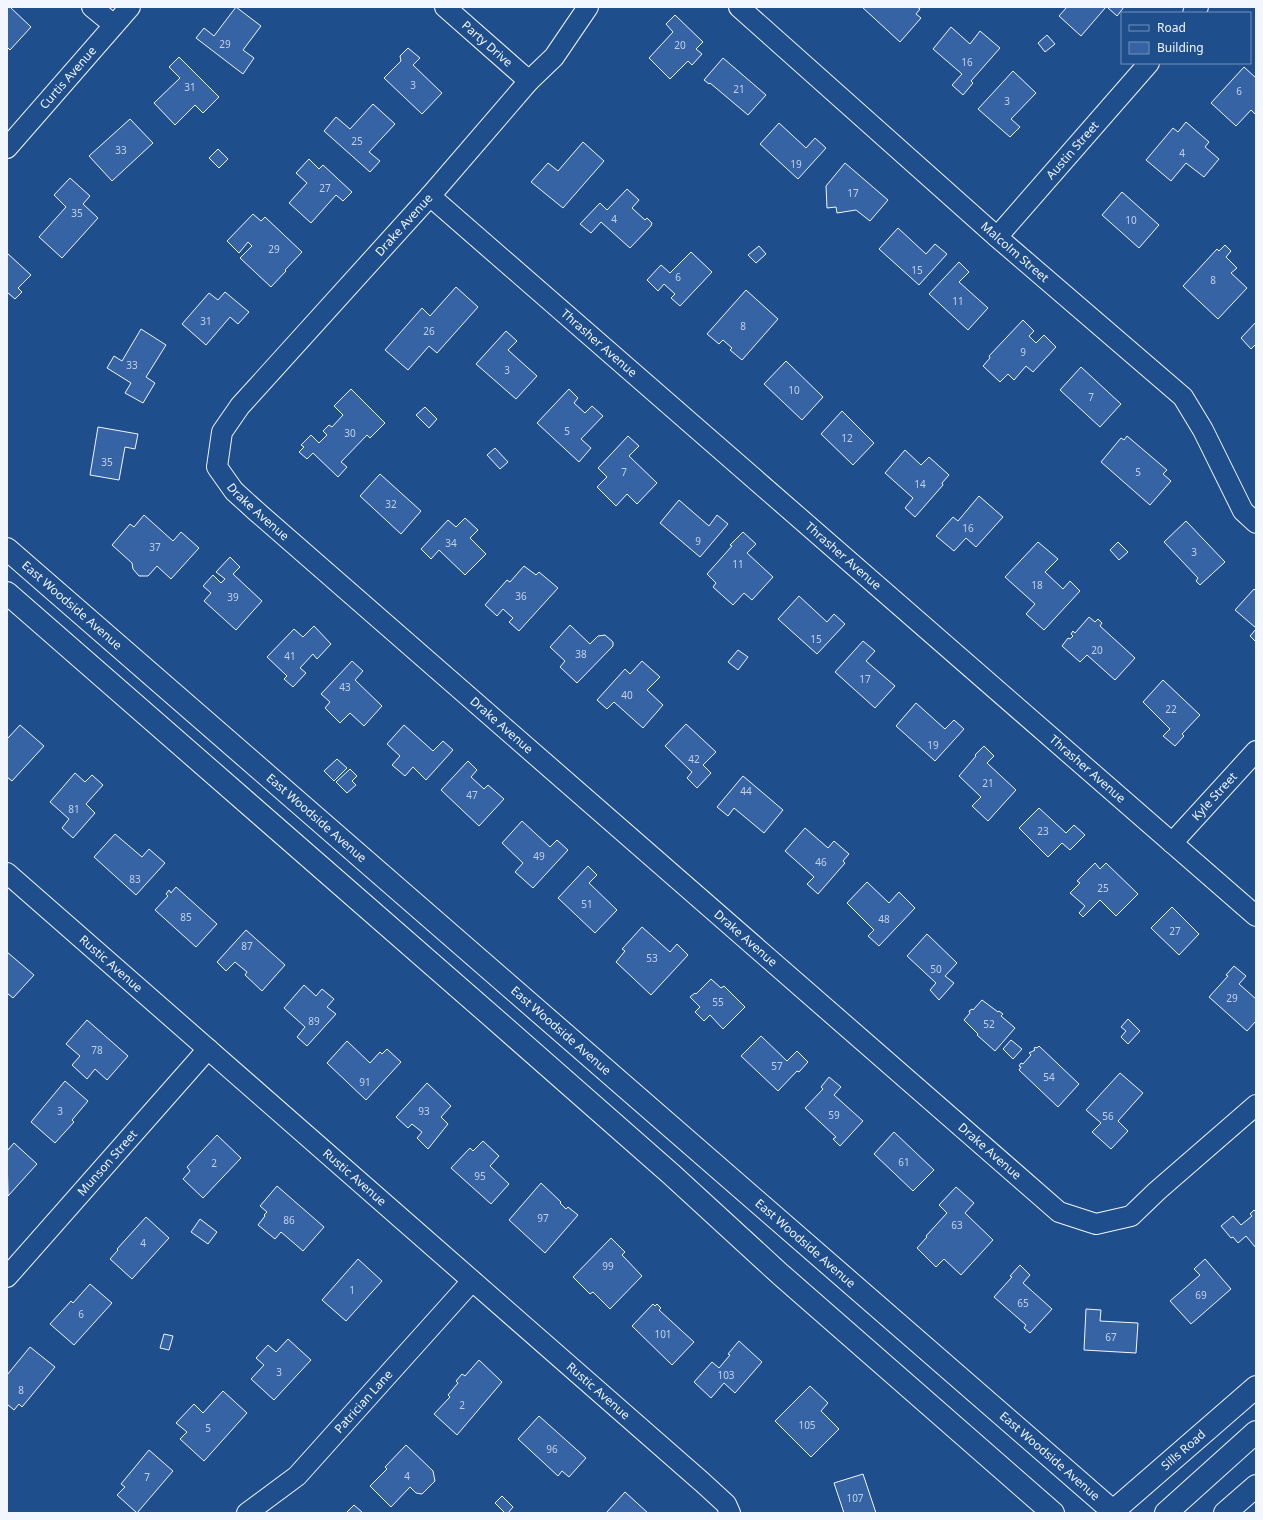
<svg xmlns="http://www.w3.org/2000/svg" width="1263" height="1520" viewBox="0 0 1263 1520" font-family="'Noto Sans',sans-serif">
	<style>
		.building { fill: #3563a3; stroke: #f2f6ff }
		.lines { fill: none; stroke-linecap: round; stroke-linejoin: round }
		.street-casing { stroke: #f2f6ff; stroke-width: 22 }
		.primary-casing { stroke: #f2f6ff; stroke-width: 24 }
		.street { stroke: #1f4e8c; stroke-width: 20 }
		.primary { stroke: #1f4e8c; stroke-width: 22 }
		.labels { text-anchor: middle; stroke-width: 3; stroke-linejoin: round; paint-order: stroke }
		.number-label { font-size: 10px; fill: #c3d1e8 }
		.street-label { font-size: 12px; fill: #f2f6ff; stroke: #1f4e8c }
	</style>
	<rect width="100%" height="100%" fill="#1f4e8c"/>
	<g class="building">
		<path d="M7,7h3l21,20 -21,23 -3,-3z"/>
		<path d="M236,7l25,19 -18,24 11,8 -11,16 -47,-36 8,-10 10,8z"/>
		<path d="M862,7h55l3,2 -4,5 5,4 -21,24z"/>
		<path d="M1067,7h39l-25,29 -22,-20z"/>
		<path d="M1107,7h17l-7,9z"/>
		<path d="M675,15l28,27 -7,7 6,5 -10,11 -4,-4 -18,18 -21,-21 24,-26 -7,-8z"/>
		<path d="M951,27l19,17 10,-13 20,17 -29,33 2,2 -10,12 -11,-10 10,-11 -29,-25z"/>
		<path d="M1047,35l8,9 -10,8 -7,-9z"/>
		<path d="M408,48l12,10 -7,7 29,28 -20,21 -38,-36 17,-17 -1,-5z"/>
		<path d="M179,57l40,40 -16,16 -8,-8 -20,20 -21,-22 26,-25 -11,-11z"/>
		<path d="M723,58l43,37 -18,20 -38,-32 -1,1 -5,-4z"/>
		<path d="M1244,67l12,11v37l-5,-5 -15,16 -25,-23z"/>
		<path d="M1013,71l23,22 -25,26 9,8 -10,10 -32,-28z"/>
		<path d="M373,104l22,20 -26,28 11,9 -10,11 -46,-41 12,-14 14,12z"/>
		<path d="M130,119l23,24 -41,38 -23,-25z"/>
		<path d="M1186,122l23,20 -4,5 14,12 -15,18 -18,-14 -15,18 -25,-21 27,-32 5,4z"/>
		<path d="M779,123l27,25 9,-10 11,10 -28,31 -38,-35z"/>
		<path d="M583,142l21,19 -41,47 -32,-26 17,-19 10,8z"/>
		<path d="M218,149l10,10 -9,9 -10,-10z"/>
		<path d="M309,159l10,10 4,-4 29,27 -9,9 -7,-6 -25,28 -22,-20 18,-20 -11,-10z"/>
		<path d="M845,163l43,37 -18,21 -14,-11 -19,3 -1,-6 -9,1 -1,-22z"/>
		<path d="M70,178l20,18 -7,8 15,14 -36,40 -23,-21 27,-30 -12,-12z"/>
		<path d="M627,189l12,11 -7,8 13,12 2,-2 5,5 -1,3 -21,22 -29,-26 -10,11 -11,-9 20,-21 7,7z"/>
		<path d="M1122,192l37,33 -20,23 -37,-33z"/>
		<path d="M253,214l8,7 4,-4 37,35 -17,18 1,1 -15,16 -31,-29 12,-12 -4,-4 -9,11 -12,-12z"/>
		<path d="M898,228l28,26 9,-10 12,10 -28,31 -40,-36z"/>
		<path d="M1225,245l6,6 -5,6 11,11 -6,5 16,15 -29,31 -35,-33 34,-37 2,2z"/>
		<path d="M759,246l7,8 -10,9 -8,-8z"/>
		<path d="M691,252l21,20 -32,34 -9,-8 4,-4 -11,-10 -6,7 -11,-11 14,-15 9,8z"/>
		<path d="M7,253l24,22 -13,13 4,4 -7,7 -8,-7z"/>
		<path d="M959,262l10,10 -10,10 29,26 -20,22 -39,-36z"/>
		<path d="M456,287l22,20 -41,46 -8,-7 -21,24 -23,-20 37,-42 8,8z"/>
		<path d="M746,290l32,29 -36,41 -12,-10 2,-2 -9,-8 -4,4 -12,-10z"/>
		<path d="M225,292l24,20 -11,12 -8,-7 -24,28 -24,-21 27,-31 9,7z"/>
		<path d="M1023,320l11,11 -5,5 7,7 8,-8 12,12 -23,25 -7,-6 -12,14 -6,-6 -8,8 -17,-16 7,-8 -1,-2z"/>
		<path d="M1256,322v22l-5,5 -10,-11z"/>
		<path d="M141,329l25,16 -20,32 9,6 -12,20 -18,-10 6,-10 -24,-15 7,-12 8,5z"/>
		<path d="M506,331l11,10 -9,9 29,26 -21,23 -40,-35z"/>
		<path d="M786,361l37,36 -21,23 -38,-36z"/>
		<path d="M1081,367l40,37 -21,23 -40,-37z"/>
		<path d="M351,389l34,34 -15,15 -3,-3 -26,27 6,5 -9,10 -25,-24 -6,6 -8,-7 5,-5 -3,-2 10,-10 8,8 8,-8 -4,-4 6,-6 3,2 11,-12 -9,-9z"/>
		<path d="M569,389l9,9 -4,5 11,10 7,-7 11,10 -22,23 10,9 -12,14 -42,-39z"/>
		<path d="M425,407l12,12 -8,9 -13,-13z"/>
		<path d="M842,411l32,32 -21,22 -32,-31z"/>
		<path d="M98,427l40,7 -3,15 -10,-2 -6,33 -29,-5z"/>
		<path d="M628,436l11,10 -10,10 28,27 -20,21 -10,-10 -11,12 -19,-19 10,-10 -9,-9z"/>
		<path d="M1127,436l40,34 -4,4 8,7 -21,24 -49,-43 20,-24 3,2z"/>
		<path d="M495,448l13,14 -8,7 -13,-14z"/>
		<path d="M905,450l16,15 8,-8 20,18 -7,8 1,2 -28,32 -10,-9 8,-10 -28,-25z"/>
		<path d="M380,474l41,37 -20,23 -41,-38z"/>
		<path d="M979,496l24,21 -27,30 -10,-9 -12,13 -18,-15 17,-19 5,4z"/>
		<path d="M679,500l30,26 8,-11 11,9 -28,33 -40,-34z"/>
		<path d="M144,515l29,26 8,-9 18,16 -28,31 -14,-13 -9,10h-9l-6,-7 -1,-6 -20,-18 18,-21 4,3z"/>
		<path d="M465,518l13,12 -8,8 16,16 -21,21 -26,-25 -8,9 -10,-10 27,-29 8,7z"/>
		<path d="M1186,521l39,41 -25,23 -4,-4 2,-3 -34,-36z"/>
		<path d="M743,532l13,12 -9,9 26,24 -21,23 -8,-7 -11,12 -20,-18 3,-4 -9,-9 25,-28 -2,-1z"/>
		<path d="M1038,542l20,17 -13,13 18,17 7,-8 10,10 -36,39 -18,-16 9,-10 -30,-27z"/>
		<path d="M1118,542l10,10 -9,8 -9,-10z"/>
		<path d="M230,557l10,10 -7,7 29,27 -26,29 -32,-29 7,-8 -8,-7 10,-11 8,8 4,-4 -9,-7z"/>
		<path d="M524,566l12,9 3,-3 19,16 -39,43 -10,-9 4,-4 -10,-9 -6,7 -12,-11 22,-25 3,2z"/>
		<path d="M1254,589l2,2v37l-21,-18z"/>
		<path d="M799,596l28,26 7,-8 11,10 -28,30 -39,-35z"/>
		<path d="M1089,617l6,5 3,-3 4,4 -2,3 35,32 -20,22 -28,-25 -7,7 -18,-16 6,-8 2,1 3,-3 -2,-2 2,-3 2,2z"/>
		<path d="M570,625l20,19 8,-8 7,-1 8,7v4l-36,37 -17,-16 5,-6 -15,-14z"/>
		<path d="M314,626l17,18 -14,15 -4,-5 -13,14 6,5 -13,14 -9,-8 3,-3 -20,-19 27,-28 9,8z"/>
		<path d="M1256,629v13l-6,-6z"/>
		<path d="M863,641l12,10 -9,10 29,25 -20,22 -40,-36z"/>
		<path d="M738,650l10,7 -10,13 -10,-8z"/>
		<path d="M352,661l11,10 -8,9 27,26 -18,20 -14,-13 -10,10 -15,-15 5,-6 -9,-8z"/>
		<path d="M642,661l18,16 -13,13 16,15 -20,23 -29,-26 -7,7 -10,-9 28,-31 5,5z"/>
		<path d="M1163,680l37,35 -18,19 2,2 -9,10 -12,-10 7,-7 -27,-27z"/>
		<path d="M916,703l29,26 9,-9 10,9 -29,32 -39,-35z"/>
		<path d="M686,724l30,28 -13,13 8,8 -14,15 -10,-10 5,-6 -27,-26z"/>
		<path d="M20,725l24,21 -32,35 -5,-4v-40l1,1z"/>
		<path d="M404,725l29,26 10,-10 10,9 -27,30 -13,-13 -8,9 -13,-11 8,-9 -13,-12z"/>
		<path d="M984,746l10,10 -7,7 29,27 -28,31 -16,-15 9,-9 -22,-21 17,-20 -1,-1z"/>
		<path d="M337,759l10,9 -13,13 -10,-10z"/>
		<path d="M468,761l9,9 -6,7 13,12 4,-4 16,14 -25,27 -38,-36z"/>
		<path d="M350,769l7,7 -5,5 4,4 -9,8 -11,-11z"/>
		<path d="M75,773l10,9 7,-7 11,10 -17,19 9,9 -22,25 -11,-10 7,-9 -19,-17z"/>
		<path d="M743,776l40,34 -19,23 -30,-25 -6,8 -11,-9z"/>
		<path d="M1039,808l27,25 8,-8 11,10 -15,15 -8,-7 -14,14 -29,-29z"/>
		<path d="M522,821l28,26 7,-7 11,10 -35,38 -18,-16 8,-9 -21,-20z"/>
		<path d="M805,828l23,20 6,-7 15,13 -6,7 2,2 -27,31 -11,-10 7,-7 -29,-26z"/>
		<path d="M115,834l27,23 7,-8 16,14 -29,32 -42,-38z"/>
		<path d="M1095,863l5,6 6,-6 32,31 -22,22 -16,-16 -17,17 -4,-4 6,-7 -15,-13 10,-10 -3,-2z"/>
		<path d="M588,866l9,9 -8,8 28,27 -22,23 -37,-35z"/>
		<path d="M867,882l22,21 10,-11 16,16 -36,38 -11,-10 6,-6 -27,-27z"/>
		<path d="M176,887l41,37 -21,23 -41,-37 13,-14 -2,-2 3,-4 2,3z"/>
		<path d="M1172,907l27,27 -20,21 -28,-27z"/>
		<path d="M642,927l28,25 7,-8 11,11 -37,40 -35,-33 9,-11 -3,-2z"/>
		<path d="M246,930l39,35 -23,26 -17,-16 2,-3 -12,-10 -9,9 -9,-9z"/>
		<path d="M927,934l30,29 -12,13 9,7 -15,17 -9,-10 6,-7 -29,-27z"/>
		<path d="M7,952l27,23 -21,23 -6,-5z"/>
		<path d="M1234,966l12,10 -7,8 17,15v22l-9,10 -38,-34 19,-21 -2,-1z"/>
		<path d="M711,979l10,9 3,-2 21,21 -22,22 -13,-14 -6,6 -9,-9 5,-5 -10,-10 5,-4 1,1z"/>
		<path d="M304,985l12,11 6,-7 12,10 -7,8 9,7 -29,32 -10,-9 8,-10 -21,-19z"/>
		<path d="M982,1000l16,12 1,-1 4,3 -2,2 14,12 -20,23 -18,-16 1,-1 -14,-14 6,-7 -1,-2 3,-2 1,1z"/>
		<path d="M1128,1019l12,12 -12,13 -7,-7 5,-6 -5,-4z"/>
		<path d="M87,1020l41,36 -21,24 -12,-11 -8,10 -15,-14 8,-9 -14,-12z"/>
		<path d="M761,1036l26,25 10,-10 11,11 -9,10 -2,-1 -19,20 -37,-35z"/>
		<path d="M1011,1040l11,9 -9,10 -10,-10z"/>
		<path d="M347,1041l23,22 10,-11 2,2 5,-5 14,13 -35,38 -39,-37z"/>
		<path d="M1039,1046l40,38 -21,23 -39,-37 2,-3 -2,-1 2,-3 2,1 8,-9 -2,-2 6,-3 -1,-1 1,-2 2,1z"/>
		<path d="M1120,1073l23,20 -25,28 10,10 -17,18 -19,-17 9,-9 -15,-13z"/>
		<path d="M829,1077l12,10 -7,8 29,26 -23,25 -7,-7 3,-2 -31,-29 18,-19 -2,-2z"/>
		<path d="M65,1081l23,20 -16,19 2,2 -19,21 -24,-21z"/>
		<path d="M427,1083l24,23 -10,11 7,7 -20,25 -11,-11 5,-6 -10,-8 -4,4 -12,-11z"/>
		<path d="M894,1132l40,38 -21,21 -39,-37z"/>
		<path d="M217,1135l24,23 -38,40 -20,-19 7,-8 -3,-4z"/>
		<path d="M483,1141l16,15 -9,10 19,18 -18,20 -40,-36 19,-20 3,3z"/>
		<path d="M14,1143l23,21 -29,32 -1,-45z"/>
		<path d="M541,1183l20,19 -1,1 6,6 2,-2 10,8 -33,38 -36,-33z"/>
		<path d="M277,1186l47,41 -21,24 -22,-19 -6,7 -17,-14 7,-9 -1,-1 3,-3 -7,-6z"/>
		<path d="M956,1187l18,16 -9,10 28,27 -32,35 -17,-16 -8,8 -19,-19 10,-11 -1,-1 21,-23 -8,-8z"/>
		<path d="M1254,1210l2,2v36l-10,-12 -8,7 -5,-6 -2,1 -10,-12 12,-10 8,9 11,-9 -2,-2z"/>
		<path d="M146,1217l23,21 -37,41 -22,-20 8,-9 -1,-1z"/>
		<path d="M200,1219l17,13 -9,12 -17,-12z"/>
		<path d="M611,1238l14,14 -3,3 20,21 -32,33 -17,-17 -3,2 -17,-17z"/>
		<path d="M358,1259l24,22 -36,40 -24,-21z"/>
		<path d="M1205,1259l26,30 -40,35 -21,-23 30,-26 -6,-6z"/>
		<path d="M1020,1265l10,10 -7,8 29,26 -22,24 -6,-5 2,-3 -32,-28 18,-20 -2,-1z"/>
		<path d="M90,1284l22,19 -38,42 -24,-21 21,-23 2,2z"/>
		<path d="M653,1304l2,2 2,-2 4,4 -2,2 35,32 -22,23 -40,-39z"/>
		<path d="M1086,1309l15,1 -1,11 38,2 -2,30 -52,-3z"/>
		<path d="M164,1334l9,2 -4,14 -9,-2z"/>
		<path d="M288,1339l23,21 -37,40 -23,-21 13,-14 -8,-7 12,-13 8,7z"/>
		<path d="M739,1341l23,21 -27,31 -11,-10 -13,15 -17,-16 18,-20 7,6 11,-13 -2,-1z"/>
		<path d="M30,1347l25,20 -33,40 -3,-3 -5,6 -7,-6v-29z"/>
		<path d="M479,1360l23,22 -45,53 -23,-21 16,-17 -2,-2 10,-12 -2,-2 6,-7 3,2z"/>
		<path d="M810,1386l18,17 -7,8 18,18 -28,28 -36,-36z"/>
		<path d="M223,1391l24,22 -43,48 -24,-22 7,-7 -11,-9 18,-19 9,9z"/>
		<path d="M539,1416l47,42 -17,19 -7,-6 -4,5 -40,-37z"/>
		<path d="M406,1445l27,26 2,10 -13,13 -6,-1 -6,-6 -19,20 -21,-21 17,-17 -2,-2z"/>
		<path d="M149,1450l24,21 -36,42 -20,-18 8,-8 -4,-3z"/>
		<path d="M863,1474l13,39h-32l-10,-30z"/>
		<path d="M625,1492l23,21h-42z"/>
		<path d="M502,1496l11,11 -5,6h-3l-10,-10z"/>
		<path d="M354,1505l9,8h-17z"/>
	</g>
	<g class="lines">
		<defs>
			<g id="street">
				<path d="M92,7l22,18"/>
				<path id="s1" d="M445,7l84,74"/>
				<path id="s2" d="M588,7l-34,50 -25,24 -99,115 -190,210 -18,26 -5,35 17,24 22,20 803,701 37,12 35,-8 26,-25 99,-86"/>
				<path id="s3" d="M739,7l258,230 186,160 20,33 40,81 13,12"/>
				<path d="M1193,13l5,-6"/>
				<path id="s4" d="M7,148l123,-141"/>
				<path id="s5" d="M430,196l826,720"/>
				<path id="s6" d="M997,237l152,-174"/>
				<path id="s7" d="M1172,843l84,-92"/>
				<path id="s8" d="M7,873l695,609 24,22 4,9"/>
				<path id="s9" d="M7,1277l201,-228"/>
				<path id="s10" d="M247,1513l50,-37 175,-195"/>
			</g>
			<g id="primary">
				<path id="s11" d="M7,549l1108,964"/>
				<path d="M7,593l482,421 182,160 109,100 273,239"/>
				<path id="s12" d="M1111,1513l145,-126"/>
				<path d="M1166,1513l90,-81"/>
				<path d="M1225,1513l31,-27"/>
			</g>
		</defs>
		<use href="#street" class="street-casing"/>
		<use href="#primary" class="primary-casing"/>
		<use href="#street" class="street"/>
		<use href="#primary" class="primary"/>
	</g>
	<g class="labels">
		<g class="number-label">
			<text x="225" y="48">29</text>
			<text x="680" y="49">20</text>
			<text x="967" y="66">16</text>
			<text x="413" y="89">3</text>
			<text x="190" y="91">31</text>
			<text x="739" y="93">21</text>
			<text x="1239" y="95">6</text>
			<text x="1007" y="105">3</text>
			<text x="357" y="145">25</text>
			<text x="121" y="154">33</text>
			<text x="1182" y="157">4</text>
			<text x="796" y="168">19</text>
			<text x="325" y="192">27</text>
			<text x="853" y="197">17</text>
			<text x="77" y="217">35</text>
			<text x="614" y="223">4</text>
			<text x="1131" y="224">10</text>
			<text x="274" y="253">29</text>
			<text x="917" y="274">15</text>
			<text x="678" y="281">6</text>
			<text x="1213" y="284">8</text>
			<text x="958" y="305">11</text>
			<text x="206" y="325">31</text>
			<text x="743" y="330">8</text>
			<text x="429" y="335">26</text>
			<text x="1023" y="356">9</text>
			<text x="132" y="369">33</text>
			<text x="507" y="374">3</text>
			<text x="794" y="394">10</text>
			<text x="1091" y="401">7</text>
			<text x="567" y="435">5</text>
			<text x="350" y="437">30</text>
			<text x="847" y="442">12</text>
			<text x="107" y="466">35</text>
			<text x="624" y="476">7</text>
			<text x="1138" y="476">5</text>
			<text x="920" y="488">14</text>
			<text x="391" y="508">32</text>
			<text x="968" y="532">16</text>
			<text x="698" y="545">9</text>
			<text x="451" y="547">34</text>
			<text x="155" y="551">37</text>
			<text x="1194" y="556">3</text>
			<text x="738" y="568">11</text>
			<text x="1037" y="589">18</text>
			<text x="521" y="600">36</text>
			<text x="233" y="601">39</text>
			<text x="816" y="643">15</text>
			<text x="1097" y="654">20</text>
			<text x="581" y="658">38</text>
			<text x="290" y="660">41</text>
			<text x="865" y="683">17</text>
			<text x="345" y="691">43</text>
			<text x="627" y="699">40</text>
			<text x="1171" y="713">22</text>
			<text x="933" y="749">19</text>
			<text x="694" y="763">42</text>
			<text x="988" y="787">21</text>
			<text x="746" y="795">44</text>
			<text x="472" y="799">47</text>
			<text x="74" y="813">81</text>
			<text x="1043" y="835">23</text>
			<text x="539" y="860">49</text>
			<text x="821" y="866">46</text>
			<text x="135" y="883">83</text>
			<text x="1103" y="892">25</text>
			<text x="587" y="908">51</text>
			<text x="186" y="921">85</text>
			<text x="884" y="923">48</text>
			<text x="1175" y="935">27</text>
			<text x="247" y="950">87</text>
			<text x="652" y="962">53</text>
			<text x="936" y="973">50</text>
			<text x="1232" y="1002">29</text>
			<text x="718" y="1006">55</text>
			<text x="314" y="1025">89</text>
			<text x="989" y="1028">52</text>
			<text x="97" y="1054">78</text>
			<text x="777" y="1070">57</text>
			<text x="1049" y="1081">54</text>
			<text x="365" y="1086">91</text>
			<text x="60" y="1115">3</text>
			<text x="424" y="1115">93</text>
			<text x="834" y="1119">59</text>
			<text x="1108" y="1120">56</text>
			<text x="904" y="1166">61</text>
			<text x="214" y="1167">2</text>
			<text x="480" y="1180">95</text>
			<text x="543" y="1222">97</text>
			<text x="289" y="1224">86</text>
			<text x="957" y="1229">63</text>
			<text x="143" y="1247">4</text>
			<text x="608" y="1270">99</text>
			<text x="352" y="1294">1</text>
			<text x="1201" y="1299">69</text>
			<text x="1023" y="1307">65</text>
			<text x="81" y="1318">6</text>
			<text x="663" y="1338">101</text>
			<text x="1111" y="1341">67</text>
			<text x="279" y="1376">3</text>
			<text x="726" y="1379">103</text>
			<text x="21" y="1394">8</text>
			<text x="462" y="1409">2</text>
			<text x="807" y="1429">105</text>
			<text x="208" y="1432">5</text>
			<text x="552" y="1453">96</text>
			<text x="407" y="1480">4</text>
			<text x="147" y="1481">7</text>
			<text x="855" y="1502">107</text>
		</g>
		<g class="street-label">
			<text dy="4" stroke="none"><textPath href="#s1" startOffset="56">Party Drive</textPath></text>
			<text dy="4" stroke="none"><textPath href="#s4" startOffset="93">Curtis Avenue</textPath></text>
			<text dy="4" stroke="none"><textPath href="#s6" startOffset="115">Austin Street</textPath></text>
			<text transform="translate(404 225) rotate(-48)" y="4">Drake Avenue</text>
			<text dy="4" stroke="none"><textPath href="#s3" startOffset="369">Malcolm Street</textPath></text>
			<text dy="4" stroke="none"><textPath href="#s5" startOffset="224">Thrasher Avenue</textPath></text>
			<text dy="4" stroke="none"><textPath href="#s2" startOffset="658">Drake Avenue</textPath></text>
			<text dy="4" stroke="none"><textPath href="#s5" startOffset="548">Thrasher Avenue</textPath></text>
			<text dy="4" stroke="none"><textPath href="#s11" startOffset="86">East Woodside Avenue</textPath></text>
			<text dy="4" stroke="none"><textPath href="#s2" startOffset="982">Drake Avenue</textPath></text>
			<text dy="4" stroke="none"><textPath href="#s5" startOffset="872">Thrasher Avenue</textPath></text>
			<text dy="4" stroke="none"><textPath href="#s7" startOffset="63">Kyle Street</textPath></text>
			<text dy="4" stroke="none"><textPath href="#s11" startOffset="410">East Woodside Avenue</textPath></text>
			<text dy="4" stroke="none"><textPath href="#s2" startOffset="1306">Drake Avenue</textPath></text>
			<text dy="4" stroke="none"><textPath href="#s8" startOffset="138">Rustic Avenue</textPath></text>
			<text dy="4" stroke="none"><textPath href="#s11" startOffset="734">East Woodside Avenue</textPath></text>
			<text dy="4" stroke="none"><textPath href="#s2" startOffset="1630">Drake Avenue</textPath></text>
			<text dy="4" stroke="none"><textPath href="#s9" startOffset="152">Munson Street</textPath></text>
			<text dy="4" stroke="none"><textPath href="#s8" startOffset="462">Rustic Avenue</textPath></text>
			<text dy="4" stroke="none"><textPath href="#s11" startOffset="1058">East Woodside Avenue</textPath></text>
			<text dy="4" stroke="none"><textPath href="#s8" startOffset="786">Rustic Avenue</textPath></text>
			<text dy="4" stroke="none"><textPath href="#s10" startOffset="162">Patrician Lane</textPath></text>
			<text dy="4" stroke="none"><textPath href="#s12" startOffset="96">Sills Road</textPath></text>
			<text dy="4" stroke="none"><textPath href="#s11" startOffset="1382">East Woodside Avenue</textPath></text>
		</g>
	</g>
	<rect width="1263" height="1520" fill="none" stroke="#f2f6ff" stroke-width="16"/>
	<rect x="1121" y="12" width="130" height="52" fill="#1f4e8c" stroke="#7391ba"/>
	<rect x="1129" y="25" width="20" height="6" fill="#1f4e8c" stroke="#7391ba"/>
	<text x="1157" y="32" font-size="12" fill="#f2f6ff">Road</text>
	<rect x="1129" y="42" width="20" height="12" fill="#3563a3" stroke="#7391ba"/>
	<text x="1157" y="52" font-size="12" fill="#f2f6ff">Building</text>
</svg>
